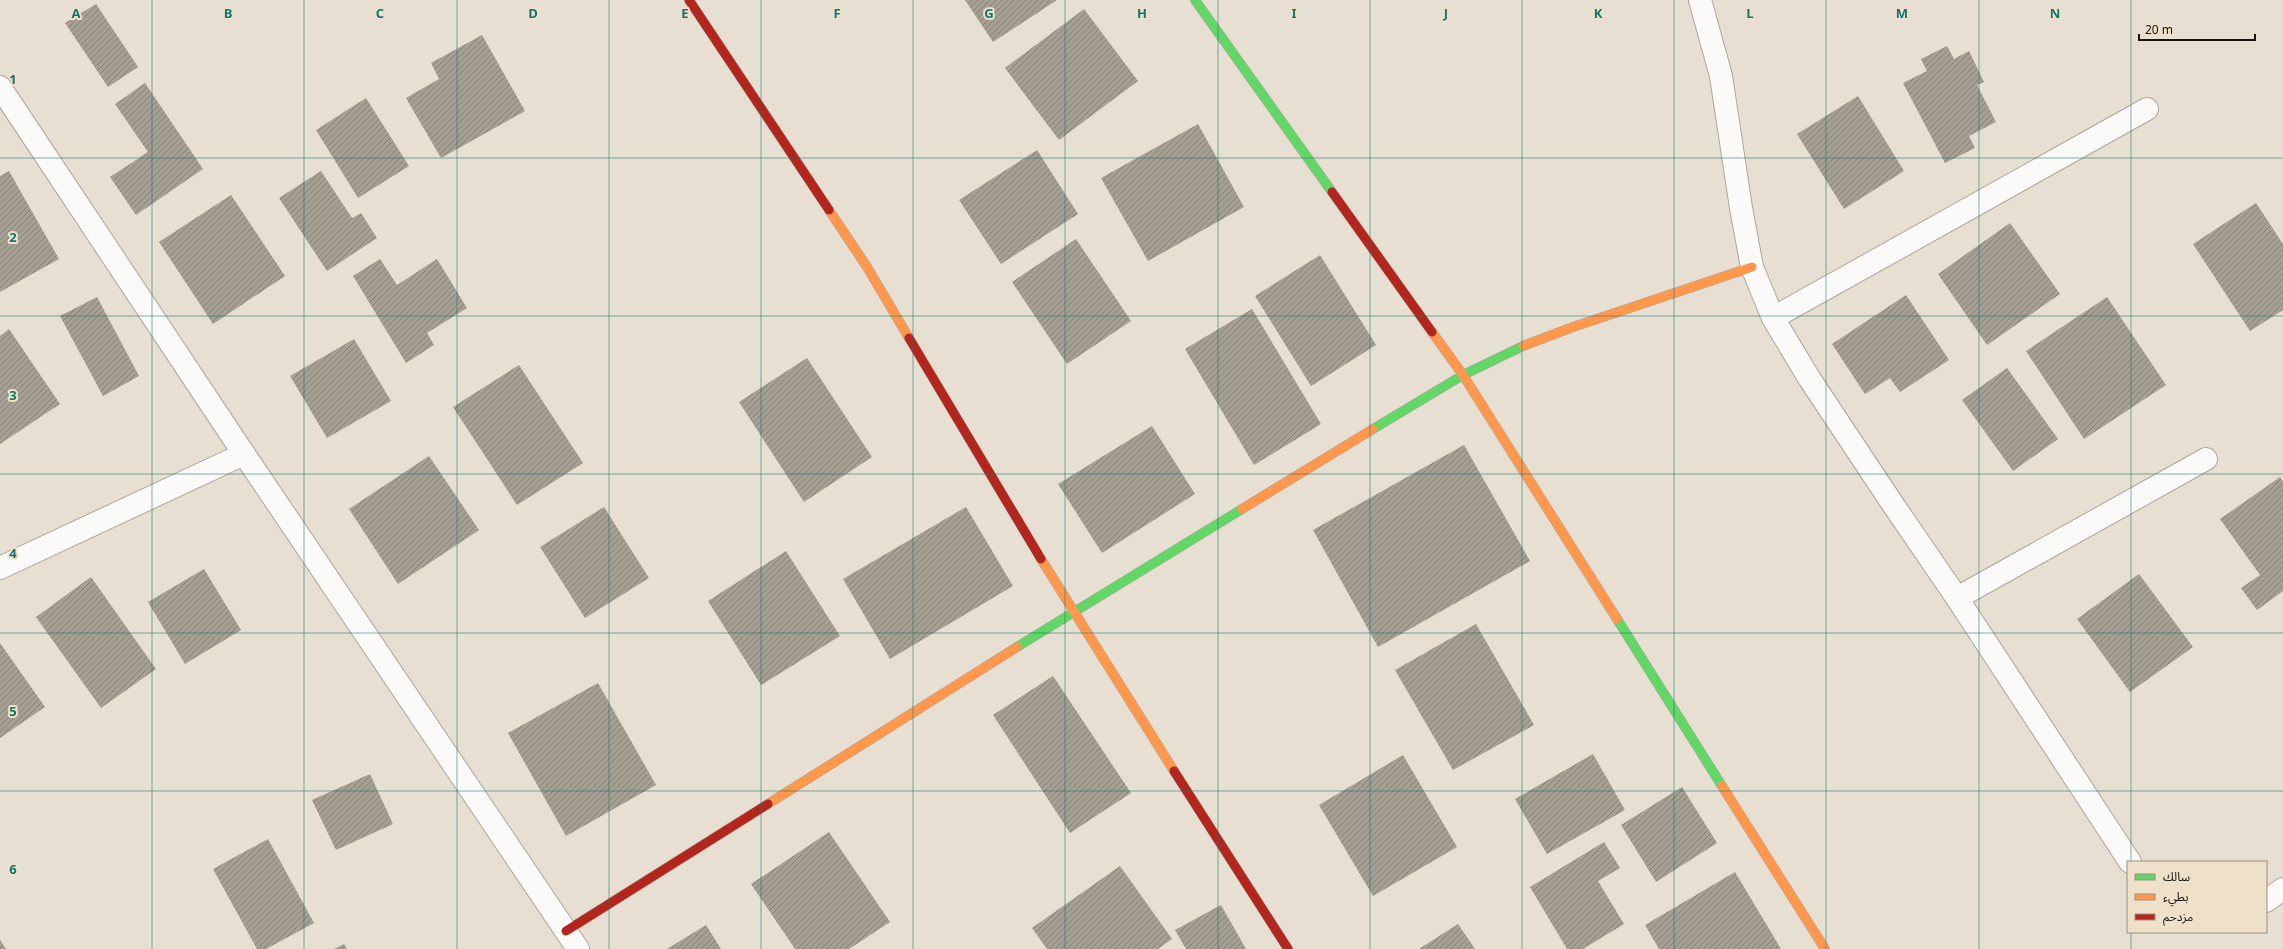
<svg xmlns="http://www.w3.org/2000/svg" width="2283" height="949" viewBox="0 0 2283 949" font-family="Georgia,'Noto Sans Arabic',serif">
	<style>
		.building { fill: url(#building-hatch) }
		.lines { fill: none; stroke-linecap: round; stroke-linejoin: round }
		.street-casing { stroke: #aca69c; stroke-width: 24 }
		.fast-casing { stroke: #aca69c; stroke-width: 10 }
		.slow-casing { stroke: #aca69c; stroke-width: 10 }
		.jam-casing { stroke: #aca69c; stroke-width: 10 }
		.street { stroke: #fbfaf8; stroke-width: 22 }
		.fast { stroke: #63d668; stroke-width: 9 }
		.slow { stroke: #ff974d; stroke-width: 9 }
		.jam { stroke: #b3261e; stroke-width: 9 }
		.grid { fill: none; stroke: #0f766e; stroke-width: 1; stroke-opacity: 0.55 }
		.grid-label { font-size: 13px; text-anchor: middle; font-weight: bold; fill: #0f766e; stroke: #efe1c9; stroke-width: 4; stroke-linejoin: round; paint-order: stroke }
	</style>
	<defs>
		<pattern id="building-hatch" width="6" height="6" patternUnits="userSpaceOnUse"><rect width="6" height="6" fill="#a59f94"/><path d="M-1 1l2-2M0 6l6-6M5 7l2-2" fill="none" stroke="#868077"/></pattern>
	</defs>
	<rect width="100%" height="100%" fill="#e7dfd1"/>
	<g class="building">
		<path d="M965,0h92l-64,42z"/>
		<path d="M96,4l42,63 -30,20 -43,-64z"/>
		<path d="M1084,9l54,72 -79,59 -54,-72z"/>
		<path d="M482,35l43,76 -84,47 -35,-60 33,-19 -8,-16z"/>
		<path d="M1947,46l7,13 15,-8 15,31 -7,3 19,37 -27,14 6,12 -30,15 -42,-80 24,-12 -6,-12z"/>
		<path d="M145,83l58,86 -67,46 -26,-38 38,-25 -33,-48z"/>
		<path d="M1858,96l46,75 -60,38 -47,-75z"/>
		<path d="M366,98l43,68 -51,32 -42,-68z"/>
		<path d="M1198,124l46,83 -96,54 -47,-83z"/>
		<path d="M1037,150l41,64 -77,50 -42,-64z"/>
		<path d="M9,171l50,88 -59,33v-116z"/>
		<path d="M321,171l31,47 9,-5 16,25 -50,33 -48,-73z"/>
		<path d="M231,195l54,81 -72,48 -54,-82z"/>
		<path d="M2256,203l27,41v66l-33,21 -57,-87z"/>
		<path d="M2010,223l50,71 -73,51 -49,-71z"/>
		<path d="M1076,239l55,82 -64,43 -55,-82z"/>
		<path d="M1320,255l56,90 -65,41 -56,-90z"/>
		<path d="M380,259l17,26 40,-26 30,49 -40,25 7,12 -28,18 -53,-87z"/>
		<path d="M1906,295l43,65 -49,32 -10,-14 -25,16 -33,-50z"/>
		<path d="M97,297l42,79 -36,20 -43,-80z"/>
		<path d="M2107,297l59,88 -82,54 -58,-88z"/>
		<path d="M1252,309l69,115 -67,41 -69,-116z"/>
		<path d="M9,329l51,75 -60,40v-108z"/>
		<path d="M354,339l37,62 -64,37 -37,-62z"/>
		<path d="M807,358l65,99 -68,45 -65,-100z"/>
		<path d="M519,365l64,98 -66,42 -64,-98z"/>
		<path d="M2007,368l51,71 -45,32 -51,-71z"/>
		<path d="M1152,426l43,68 -93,59 -44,-69z"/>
		<path d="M1464,445l66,116 -152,86 -65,-117z"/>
		<path d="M429,456l50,74 -81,54 -49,-75z"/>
		<path d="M2280,477l3,5v109l-26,19 -16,-22 19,-13 -40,-56z"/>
		<path d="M604,507l45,71 -64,40 -45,-71z"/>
		<path d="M966,507l47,79 -123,73 -47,-80z"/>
		<path d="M786,551l54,85 -79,49 -53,-84z"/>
		<path d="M204,569l37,61 -56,34 -37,-62z"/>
		<path d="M2139,574l54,73 -63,45 -53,-73z"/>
		<path d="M91,577l65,92 -55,39 -65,-91z"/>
		<path d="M1476,624l58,101 -81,45 -58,-100z"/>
		<path d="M0,643l45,64 -45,31z"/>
		<path d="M1053,676l78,117 -61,40 -77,-118z"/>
		<path d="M598,683l58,102 -90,51 -58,-103z"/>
		<path d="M1593,754l32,56 -78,44 -32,-55z"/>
		<path d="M1403,755l54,92 -84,49 -54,-91z"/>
		<path d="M370,774l23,50 -57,26 -24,-50z"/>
		<path d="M1682,787l35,56 -61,39 -35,-57z"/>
		<path d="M829,832l61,90 -41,27h-54l-44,-65z"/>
		<path d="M268,839l46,84 -48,26h-9l-44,-80z"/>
		<path d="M1604,842l16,26 -22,13 26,43 -41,25h-16l-37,-62z"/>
		<path d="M1120,866l52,73 -14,10h-111l-15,-21z"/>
		<path d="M1735,872l46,77h-122l-14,-24z"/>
		<path d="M1221,905l25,44h-60l-11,-19z"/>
		<path d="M1458,924l17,25h-56z"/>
		<path d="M706,925l15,24h-54z"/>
		<path d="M0,940l6,9h-6z"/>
		<path d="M344,944l3,5h-13z"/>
	</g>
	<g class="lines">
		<defs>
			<g id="street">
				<path d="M1700,0l21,76 20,132 11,59 21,51 36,60 83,125 65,95 173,264"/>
				<path d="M0,87l244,367 334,495"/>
				<path d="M1773,318l374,-209"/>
				<path d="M0,568l244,-114"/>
				<path d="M1957,598l249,-139"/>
				<path d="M2266,901l17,-12"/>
			</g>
			<g id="fast">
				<path d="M1195,0l137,192"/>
				<path d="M1373,429l90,-54 60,-29"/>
				<path d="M1617,619l105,167"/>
				<path d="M1017,647l225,-138"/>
			</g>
			<g id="slow">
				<path d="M829,210l38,57 42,71"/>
				<path d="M1432,332l31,43 154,244"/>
				<path d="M1523,346l50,-19 179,-60"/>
				<path d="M1242,509l131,-80"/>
				<path d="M1041,559l133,212"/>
				<path d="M1722,786l103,163"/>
				<path d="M768,804l249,-157"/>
			</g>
			<g id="jam">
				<path d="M689,0l140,210"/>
				<path d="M1332,192l100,140"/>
				<path d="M909,338l132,221"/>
				<path d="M1174,771l114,178"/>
				<path d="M566,931l202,-127"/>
			</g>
		</defs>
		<use href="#street" class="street-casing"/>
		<use href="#fast" class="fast-casing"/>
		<use href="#slow" class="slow-casing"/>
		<use href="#jam" class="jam-casing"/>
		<use href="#street" class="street"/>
		<use href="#fast" class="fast"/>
		<use href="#slow" class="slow"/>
		<use href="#jam" class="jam"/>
	</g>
	<path class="grid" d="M152,0v949M304,0v949M457,0v949M609,0v949M761,0v949M913,0v949M1065,0v949M1218,0v949M1370,0v949M1522,0v949M1674,0v949M1826,0v949M1979,0v949M2131,0v862M0,158h2283M0,316h2283M0,474h2283M0,633h2283M0,791h2283M2131,932v17"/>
	<g class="grid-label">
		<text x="76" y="18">A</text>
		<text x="228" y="18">B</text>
		<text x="380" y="18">C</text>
		<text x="533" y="18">D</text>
		<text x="685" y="18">E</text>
		<text x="837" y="18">F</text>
		<text x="989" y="18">G</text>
		<text x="1142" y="18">H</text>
		<text x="1294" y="18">I</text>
		<text x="1446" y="18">J</text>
		<text x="1598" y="18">K</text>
		<text x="1750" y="18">L</text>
		<text x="1902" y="18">M</text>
		<text x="2055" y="18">N</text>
		<text x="13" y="84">1</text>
		<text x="13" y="242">2</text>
		<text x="13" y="400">3</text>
		<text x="13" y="558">4</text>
		<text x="13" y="716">5</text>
		<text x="13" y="874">6</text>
	</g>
	<rect x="2127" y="861" width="140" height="72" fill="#efe1c9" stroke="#998f7d"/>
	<rect x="2135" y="874" width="20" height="6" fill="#63d668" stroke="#998f7d"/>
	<text x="2163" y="881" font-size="12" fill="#19140c">سالك</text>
	<rect x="2135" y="894" width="20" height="6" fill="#ff974d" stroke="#998f7d"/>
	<text x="2163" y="901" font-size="12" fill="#19140c">بطيء</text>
	<rect x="2135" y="914" width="20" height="6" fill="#b3261e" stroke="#998f7d"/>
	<text x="2163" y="921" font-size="12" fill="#19140c">مزدحم</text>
	<path d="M2139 34v6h116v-6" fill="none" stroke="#19140c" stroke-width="2"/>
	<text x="2145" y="34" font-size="12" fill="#19140c" stroke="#efe1c9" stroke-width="3" paint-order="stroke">20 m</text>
</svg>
